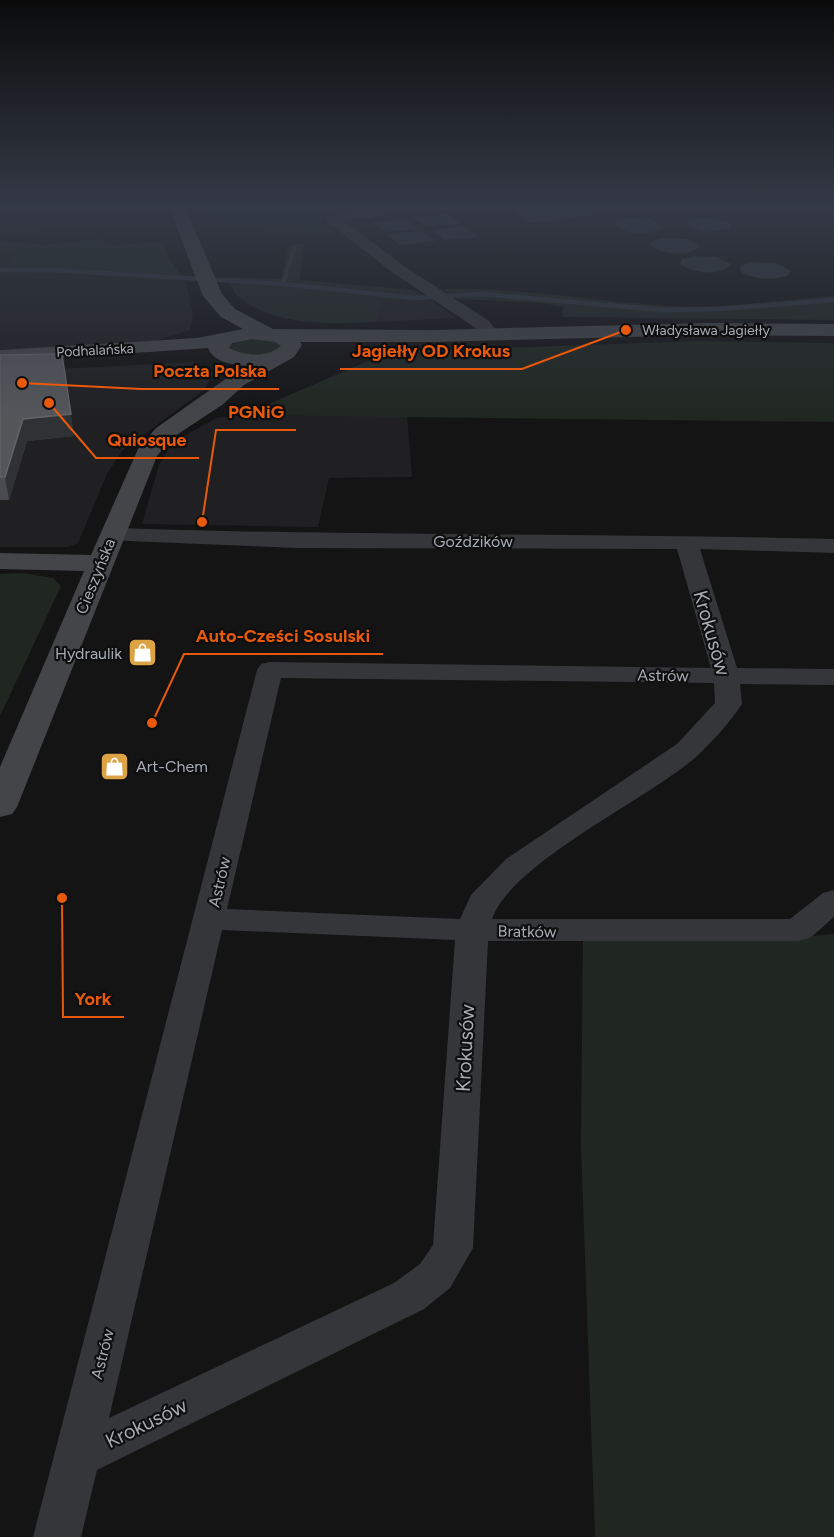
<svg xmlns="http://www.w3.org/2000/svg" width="834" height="1537" viewBox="0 0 834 1537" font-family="Figtree,sans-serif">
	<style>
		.built { fill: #202022 }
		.green { fill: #202721 }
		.water { fill: #2e363c }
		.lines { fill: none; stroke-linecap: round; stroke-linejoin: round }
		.stream { stroke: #2e363c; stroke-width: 4.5 }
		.street { fill: #353639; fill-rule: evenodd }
		.secondary { fill: #434549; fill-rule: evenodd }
		.wall { fill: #4a4b50 }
		.shaded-wall { fill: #303134 }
		.building { fill: #54565a; stroke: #616368; stroke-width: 1.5 }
		.labels { text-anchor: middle; stroke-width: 4.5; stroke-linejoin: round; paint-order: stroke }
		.far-street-label { font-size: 14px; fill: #a7abb4; stroke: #0f0f10 }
		.street-label { font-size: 16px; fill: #a7abb4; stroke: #0f0f10 }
		.poi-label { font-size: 16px; fill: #a7abb4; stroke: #0f0f10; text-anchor: end }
		.near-street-label { font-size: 20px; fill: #a7abb4; stroke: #0f0f10 }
		.leader { fill: none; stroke: #e8590c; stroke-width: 2 }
		.callout-dot { fill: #e8590c; stroke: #0f0f10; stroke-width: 2 }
		.callout-label { font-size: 18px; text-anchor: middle; font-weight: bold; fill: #e8590c; stroke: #0f0f10; stroke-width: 4.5; stroke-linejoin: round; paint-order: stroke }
	</style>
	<rect width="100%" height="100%" fill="#141415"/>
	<g class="built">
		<path d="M57,204h94l4,7 -155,22v-21z"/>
		<path d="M0,250h13l-2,24 42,-1 133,10 7,31 -3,16 -39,12 -151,8z"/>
		<path d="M381,300l53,2 21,16 -79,4z"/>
		<path d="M193,362l20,12 -9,16 -82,61 -15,23 -29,69 -10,4h-68v-175z"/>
		<path d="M243,415l164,1 5,61 -83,1 -11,49 -176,-3 17,-59 13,-22 44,-25z"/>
	</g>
	<g class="green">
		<path d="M196,204h207l-83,8 2,11 13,10 -133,-12z"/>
		<path d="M100,239l8,7 56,-5 1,10 21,32 -133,-10 -42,1 2,-24h-13v-9l45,4z"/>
		<path d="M289,244h14l-3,36 114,10 20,12 -52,-2 -6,22c-45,2 -100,5 -137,-25 -5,-4 -9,-14 -12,-20l54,2z"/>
		<path d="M442,289c77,-2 155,13 232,17 53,2 107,-6 160,-10v24l-271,-3v-10l-21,-4 -85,-4z"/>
		<path d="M262,336l20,9 -1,3c-17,10 -34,8 -52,1l3,-7z"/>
		<path d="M695,341l139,2v79l-591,-7 146,-63z"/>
		<path d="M22,573l31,5 8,8 -61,130v-142z"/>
		<path d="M834,934v603h-239l-14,-393 2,-209 209,3z"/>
	</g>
	<g class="water">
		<path d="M549,204h38l16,10 -73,9 -20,-14z"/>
		<path d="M590,204h93l1,1 -79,9z"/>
		<path d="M447,214l14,10 -34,3 -13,-10z"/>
		<path d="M628,218l23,1 12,7c-10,11 -36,8 -48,0l2,-5z"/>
		<path d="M712,218l18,5 1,5 -25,4 -21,-7 5,-6z"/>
		<path d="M406,219l13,10 -34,3 -13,-9z"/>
		<path d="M464,226l15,11 -35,3 -13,-10z"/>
		<path d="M421,231l14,10 -35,4 -13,-11z"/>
		<path d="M663,238l24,1 13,7c-10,12 -37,8 -49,0l1,-5z"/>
		<path d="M692,256l25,1 14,7c-10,13 -39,9 -51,0l2,-5z"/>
		<path d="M751,262l25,1 15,8 -4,5c-16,4 -34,4 -47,-5l1,-6z"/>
	</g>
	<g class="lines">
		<g class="stream">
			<path d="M0,270h54l229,14 132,14 67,-4 181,16 57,-1 114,-9"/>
			<path d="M283,284l11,-36"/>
		</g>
		<g class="street">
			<path d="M403,204h61l-7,4 -115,12 62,46 85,55 10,13 -3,4h-12l-7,-9 -85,-57 -68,-53 19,-9z"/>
			<path d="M112,528c241,8 481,5 722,11v14l-134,-4 37,119 97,1v16l-94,-1 2,20c-12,18 -29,37 -45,52 -48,43 -185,106 -205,163h298l33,-26 11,-3v27l-24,21 -12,3h-310l-15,307 -23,40 -26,21 -327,161 -16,67h-48l224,-867 4,-6 9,-2 441,6 -34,-119 -380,-1 -193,-8 -3,-5 3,-5zM281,678l433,5 1,20 -38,41 -171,115 -35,36 -11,24 -233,-10zM222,930l233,10 -22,305 -13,19 -26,19 -285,135z"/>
		</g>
		<path class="secondary" d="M168,204h16l38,90 13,15 38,20 161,1 275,-7 125,1v12l-125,-1 -275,7h-134l2,3 -8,12 -50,28 -22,20 -50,33 -15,18 -140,351 -5,7 -12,3v-50l84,-196 -84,-2v-16l91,2 47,-106 18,-21 88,-62c-14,-2 -30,-4 -36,-18l-208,14v-12l197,-12 46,-9 -22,-12 -18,-21zM252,339l23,3 6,4c-14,12 -36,10 -52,2l3,-5z"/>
	</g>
	<path class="wall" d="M0,355l74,81 -47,5 -18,59h-9z"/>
	<path class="shaded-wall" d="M71,414l3,22 -47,5 -18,59 -4,-23 18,-58z"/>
	<path class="building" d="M62,354l9,60 -48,5 -18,58h-5v-122z"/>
	<linearGradient id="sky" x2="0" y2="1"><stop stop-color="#0b0b0c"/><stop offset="0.49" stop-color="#343a46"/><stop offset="1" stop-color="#343a46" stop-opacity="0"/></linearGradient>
	<rect width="834" height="420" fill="url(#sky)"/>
	<defs>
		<symbol id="shop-square" viewBox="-11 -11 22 22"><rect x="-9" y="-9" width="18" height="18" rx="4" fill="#dca344" stroke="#0f0f10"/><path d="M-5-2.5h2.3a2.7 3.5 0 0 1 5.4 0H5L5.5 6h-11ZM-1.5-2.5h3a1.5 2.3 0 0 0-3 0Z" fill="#fff"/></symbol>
	</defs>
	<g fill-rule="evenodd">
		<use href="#shop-square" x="126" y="636" width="33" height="33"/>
		<use href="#shop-square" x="98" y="750" width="33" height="33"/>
	</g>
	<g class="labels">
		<g class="far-street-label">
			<text x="706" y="335">Władysława Jagiełły</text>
			<text transform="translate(95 350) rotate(-3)" y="5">Podhalańska</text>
		</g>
		<g class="street-label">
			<text x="473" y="547">Goździków</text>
			<text transform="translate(95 576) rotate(-68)" y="6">Cieszyńska</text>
			<text transform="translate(663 675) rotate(1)" y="6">Astrów</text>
			<text transform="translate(219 882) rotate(-77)" y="6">Astrów</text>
			<text transform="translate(527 931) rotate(1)" y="6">Bratków</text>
			<text transform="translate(102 1354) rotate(-76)" y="6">Astrów</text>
		</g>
		<g class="poi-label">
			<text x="122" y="659">Hydraulik</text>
			<text x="136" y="772" text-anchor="start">Art-Chem</text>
		</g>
		<g class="near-street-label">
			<text transform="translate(712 633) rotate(74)" y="7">Krokusów</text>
			<text transform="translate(465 1048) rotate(-87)" y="7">Krokusów</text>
			<text transform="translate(146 1423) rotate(-26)" y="7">Krokusów</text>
		</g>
	</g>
	<path class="leader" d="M626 330L522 369H340M22 383L141 389H279M202 522L216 430H296M49 403L96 458H199M152 723L184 654H383M62 898L63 1017H124"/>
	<g class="callout-dot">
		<circle cx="626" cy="330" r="6"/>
		<circle cx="22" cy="383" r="6"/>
		<circle cx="202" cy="522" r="6"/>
		<circle cx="49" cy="403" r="6"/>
		<circle cx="152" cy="723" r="6"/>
		<circle cx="62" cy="898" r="6"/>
	</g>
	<g class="callout-label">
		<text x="431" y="357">Jagiełły OD Krokus</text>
		<text x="210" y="377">Poczta Polska</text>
		<text x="256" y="418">PGNiG</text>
		<text x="147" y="446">Quiosque</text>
		<text x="283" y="642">Auto-Cześci Sosulski</text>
		<text x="93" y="1005">York</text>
	</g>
</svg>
